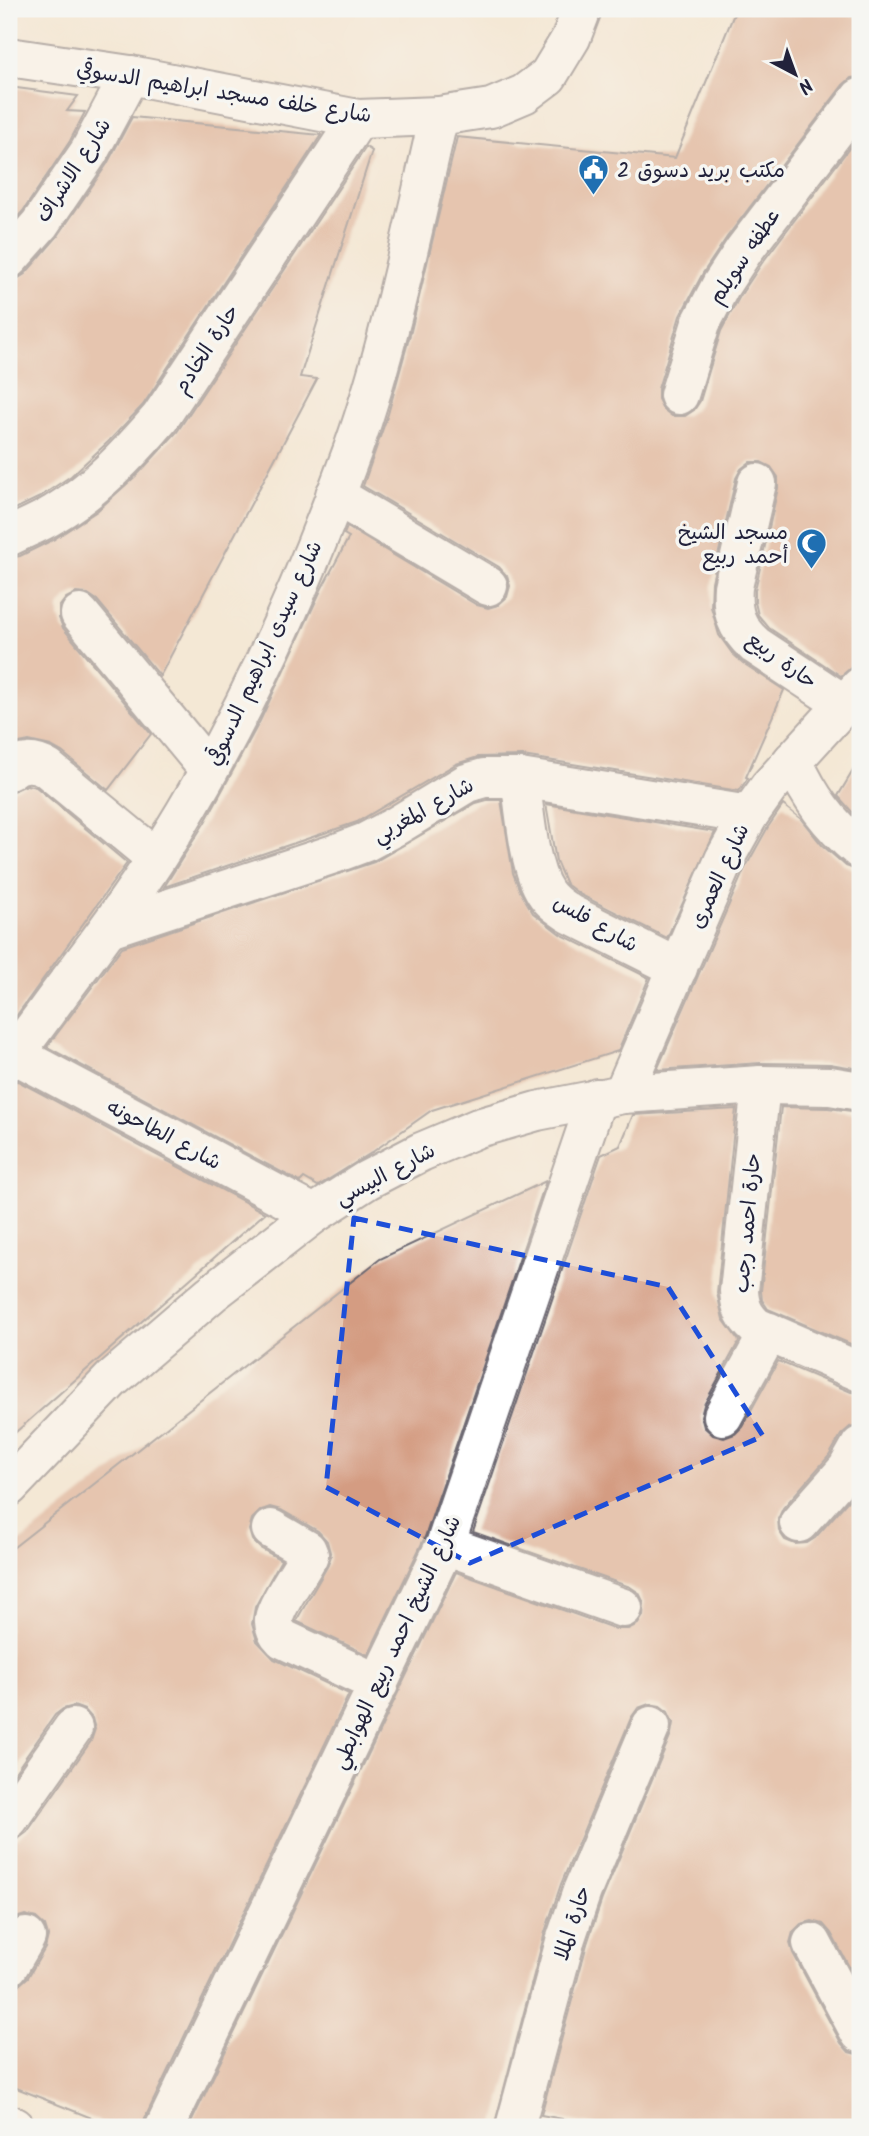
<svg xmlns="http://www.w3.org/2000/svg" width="869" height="2136" viewBox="0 0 869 2136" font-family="Kalam,'Playpen Sans Arabic',sans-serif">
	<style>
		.building { fill: #d49c82 }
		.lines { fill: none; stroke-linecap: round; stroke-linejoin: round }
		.street-casing { stroke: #6c6771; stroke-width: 42 }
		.secondary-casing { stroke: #6c6771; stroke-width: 42 }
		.street { stroke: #fff; stroke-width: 38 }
		.secondary { stroke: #fff; stroke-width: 38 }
		.marked { fill: none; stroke: #1d4ed8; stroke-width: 5; stroke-dasharray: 14 9; stroke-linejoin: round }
		.labels { text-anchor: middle; stroke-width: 7; stroke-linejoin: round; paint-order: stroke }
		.street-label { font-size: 21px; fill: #22223b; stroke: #f6f6f2 }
		.poi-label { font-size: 21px; fill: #22223b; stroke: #f6f6f2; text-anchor: start }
	</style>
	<rect width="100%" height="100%" fill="#f6f6f2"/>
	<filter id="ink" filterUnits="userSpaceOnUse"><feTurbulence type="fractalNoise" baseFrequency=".0143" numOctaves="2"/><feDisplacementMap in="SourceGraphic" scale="14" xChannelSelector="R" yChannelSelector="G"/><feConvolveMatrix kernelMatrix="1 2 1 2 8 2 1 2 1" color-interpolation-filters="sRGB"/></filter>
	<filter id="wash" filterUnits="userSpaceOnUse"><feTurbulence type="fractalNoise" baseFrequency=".00686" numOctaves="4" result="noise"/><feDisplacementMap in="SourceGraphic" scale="28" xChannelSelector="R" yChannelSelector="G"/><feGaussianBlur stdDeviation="1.57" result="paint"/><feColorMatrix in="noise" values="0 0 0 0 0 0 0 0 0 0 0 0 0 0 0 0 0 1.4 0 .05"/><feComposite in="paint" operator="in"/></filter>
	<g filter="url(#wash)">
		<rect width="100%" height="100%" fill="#f4e8d5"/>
		<g id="blocks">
			<g class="building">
				<path d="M736,9h77l47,8v60l-9,1 -8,7 -116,152 -24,36 -23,43 -22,73v10l5,10 9,7h13l9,-6 6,-9 21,-70 19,-35 22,-33 98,-129v532h-7l-12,10 -72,-48 -11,-13 -3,-13v-12l23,-102v-11l-7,-10 -10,-5h-11l-9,7 -5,9 -24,104 -1,25 8,28 13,18 11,10 41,27 -38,87 2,1 -9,13 -216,-35 -45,1 -22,7 -99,58 -193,65 41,-65 55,-101 62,-133 27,-51 -5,-3 3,-7 130,78 11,3 10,-3 9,-8 3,-11 -3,-10 -8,-9 -136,-81 25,-72 23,-83 46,-194 218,21z"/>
				<path d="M9,87l69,9 -11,15 18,1 -15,29 -47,70 -14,15z"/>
				<path d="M132,117l189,18 -178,270 -35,37 -37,34 -33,22 -29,14v-232l8,-1 8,-5 33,-38 49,-72z"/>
				<path d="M366,147l6,4 -72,226 17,2 -157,297 -63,-76 -9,-6 -12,-1 -10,5 -7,9v11l4,10 88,106 -43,56 -46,-38 -11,-6 -22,-5 -20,4v-187l11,-2 33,-16 44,-29 42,-38 38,-41z"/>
				<path d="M860,759v62l-22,-25z"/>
				<path d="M27,785l9,2 91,76 -118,163v-234z"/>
				<path d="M487,800h14l12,73 7,18 13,22 27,21 89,44 -31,73 -186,59 -61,43 -53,33 -14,-8 -4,4 -253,-135 75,-100 252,-85 102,-59z"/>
				<path d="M546,804l169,28 -48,106 -86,-43 -15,-11 -10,-23z"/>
				<path d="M783,805l18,14 21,26 24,21 14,5v198l-30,-5 -69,-1 -104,7 87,-200 24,-43z"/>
				<path d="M18,1081l247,132 -256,225v-356z"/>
				<path d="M781,1107l47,1 32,4v236l-92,-39 -6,-9 -1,-9z"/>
				<path d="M736,1109l-19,184 6,26 16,22 -35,64 -3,11 3,11 9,8 11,3 11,-4 7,-7 36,-66 73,31 9,1v31l-10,3 -9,8 -12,21 -46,52 -5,11 1,12 6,9 10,4 12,-1 8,-5 45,-51v500l-29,-54 -8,-9 -11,-3 -11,3 -8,8 -3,11 3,10 48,90 8,9 11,3v72h-255l-64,-12 46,-171 15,-45 69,-165 2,-11 -5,-11 -8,-6 -11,-2 -11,4 -7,10 -70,166 -16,48 -51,195h-305l267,-555 160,57h12l10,-5 5,-8 1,-13 -5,-10 -9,-6 -157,-55 128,-377 19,-9 13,-31z"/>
				<path d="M546,1181l-121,356 -57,118 -72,-34 32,-56 3,-9 -4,-15 -9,-10 -37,-21 -11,-3 -9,3 -9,9 -3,11 3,10 8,8 21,12 -26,47 -3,17 5,17 17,18 75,35 -204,424 -2,9h-29l-105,-42v-97l10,-3 9,-8 17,-29 3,-12 -3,-10 -9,-8 -11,-3 -9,3 -7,6v-83l10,-3 8,-6 64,-91 4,-12 -3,-11 -7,-8 -11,-4 -11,3 -8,6 -46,66v-230l371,-292z"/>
			</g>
		</g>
	</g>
	<g filter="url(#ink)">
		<use href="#blocks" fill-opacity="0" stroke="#6c6771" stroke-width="2"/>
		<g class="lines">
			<defs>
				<g id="street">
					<path d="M9,57l121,18 228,44 81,-3 52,-8 33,-14 24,-18 23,-38 11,-29"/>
					<path d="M9,259l31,-35 49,-72 41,-77"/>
					<path d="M679,395l22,-72 20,-38 23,-35 116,-152"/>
					<path d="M757,483l-24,104c-2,25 3,41 22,58l89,59"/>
					<path d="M335,495l153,91"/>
					<path d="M10,536c14,-7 30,-13 44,-22 42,-25 75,-60 106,-96l198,-299"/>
					<path d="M80,614l129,156"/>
					<path d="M793,760c16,37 36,64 67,90"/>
					<path d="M9,771c12,-11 26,-10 39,-2l108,89"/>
					<path d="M520,778c5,32 8,88 25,114 6,10 16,16 25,22l108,54"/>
					<path d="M109,928l225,-74 32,-12 30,-16 71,-43 17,-5h36l229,37"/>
					<path d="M14,1054l300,160"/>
					<path d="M9,1061c20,-25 38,-51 57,-76 31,-41 62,-83 90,-126 82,-127 145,-267 197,-410 38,-108 60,-222 86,-333"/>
					<path d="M761,1085l-22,206c1,16 5,25 17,36l104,45"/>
					<path d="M623,1094l101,-234 25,-45 20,-28 91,-100"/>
					<path d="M723,1416l46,-84"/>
					<path d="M799,1523l48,-54 13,-23"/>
					<path d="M271,1529l36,21 2,5c-8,15 -33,50 -35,64 -1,8 3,14 9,20l96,45"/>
					<path d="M445,1545l178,63"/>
					<path d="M9,1819l64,-91"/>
					<path d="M812,1943l48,90"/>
					<path d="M9,1966l17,-29"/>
					<path d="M165,2127l280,-582 152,-447"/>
					<path d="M515,2127l51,-189 16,-47 69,-165"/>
				</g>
				<g id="secondary">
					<path d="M9,1487l103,-108 99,-85 103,-80 53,-34 54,-28 57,-24 59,-17 86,-17 138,-9 69,1 30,5"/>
					<path d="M9,2124l6,3"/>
				</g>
			</defs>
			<use href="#street" class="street-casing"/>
			<use href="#secondary" class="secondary-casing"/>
			<use href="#street" class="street"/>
			<use href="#secondary" class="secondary"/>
		</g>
	</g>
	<path d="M0 0H869V2136H0ZM354,1218l314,69 95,149 -293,127 -144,-76z" fill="#f4e8d5" fill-opacity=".55" fill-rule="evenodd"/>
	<path class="marked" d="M354,1218l314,69 95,149 -293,127 -144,-76z"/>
	<defs>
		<symbol id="civic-pin" viewBox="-11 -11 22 30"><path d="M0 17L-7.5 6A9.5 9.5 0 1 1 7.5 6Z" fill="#1f6fb2" stroke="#f6f6f2"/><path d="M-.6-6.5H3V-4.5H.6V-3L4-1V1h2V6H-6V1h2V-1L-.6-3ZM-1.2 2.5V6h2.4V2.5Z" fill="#fff"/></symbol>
		<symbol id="mosque-pin" viewBox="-11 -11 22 30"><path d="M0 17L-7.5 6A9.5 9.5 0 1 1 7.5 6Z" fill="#1f6fb2" stroke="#f6f6f2"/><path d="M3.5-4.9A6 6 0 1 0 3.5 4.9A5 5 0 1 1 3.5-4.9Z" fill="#fff"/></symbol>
	</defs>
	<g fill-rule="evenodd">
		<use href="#civic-pin" x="576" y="152" width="35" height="47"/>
		<use href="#mosque-pin" x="794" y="526" width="35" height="47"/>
	</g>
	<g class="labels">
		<g class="street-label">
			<text transform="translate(224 92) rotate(9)" y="7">شارع خلف مسجد ابراهيم الدسوقي</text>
			<text transform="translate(73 170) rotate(-57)" y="7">شارع الاشراف</text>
			<text transform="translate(744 256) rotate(-56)" y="7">عطفه سويلم</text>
			<text transform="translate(206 349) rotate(-57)" y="7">حارة الخادم</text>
			<text transform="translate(264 653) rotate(-65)" y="7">شارع سيدى ابراهيم الدسوقي</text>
			<text transform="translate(782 660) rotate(36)" y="7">حارة ربيع</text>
			<text transform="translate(423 810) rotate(-29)" y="7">شارع المغربي</text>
			<text transform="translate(719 876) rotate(-65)" y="7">شارع العمرى</text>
			<text transform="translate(596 923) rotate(30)" y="7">شارع فلس</text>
			<text transform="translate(164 1134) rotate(28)" y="7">شارع الطاحونه</text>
			<text transform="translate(385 1174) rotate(-28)" y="7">شارع البيسي</text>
			<text transform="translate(747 1223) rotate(-85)" y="7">حارة احمد رجب</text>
			<text transform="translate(396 1642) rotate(-65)" y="7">شارع الشيخ احمد ربيع الهوابطي</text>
			<text transform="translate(572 1923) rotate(-72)" y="7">حارة الملا</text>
		</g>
		<g class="poi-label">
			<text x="617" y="177">مكتب بريد دسوق 2</text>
			<text x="788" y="539" text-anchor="end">مسجد الشيخ<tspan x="788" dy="24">أحمد ربيع</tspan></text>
		</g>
	</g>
	<rect width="869" height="2136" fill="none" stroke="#f6f6f2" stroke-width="35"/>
	<g transform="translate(795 74) rotate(139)" stroke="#f6f6f2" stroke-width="5" paint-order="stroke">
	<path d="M0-5L12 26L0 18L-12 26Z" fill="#22223b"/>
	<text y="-10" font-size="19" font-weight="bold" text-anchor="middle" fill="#22223b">N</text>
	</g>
</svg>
